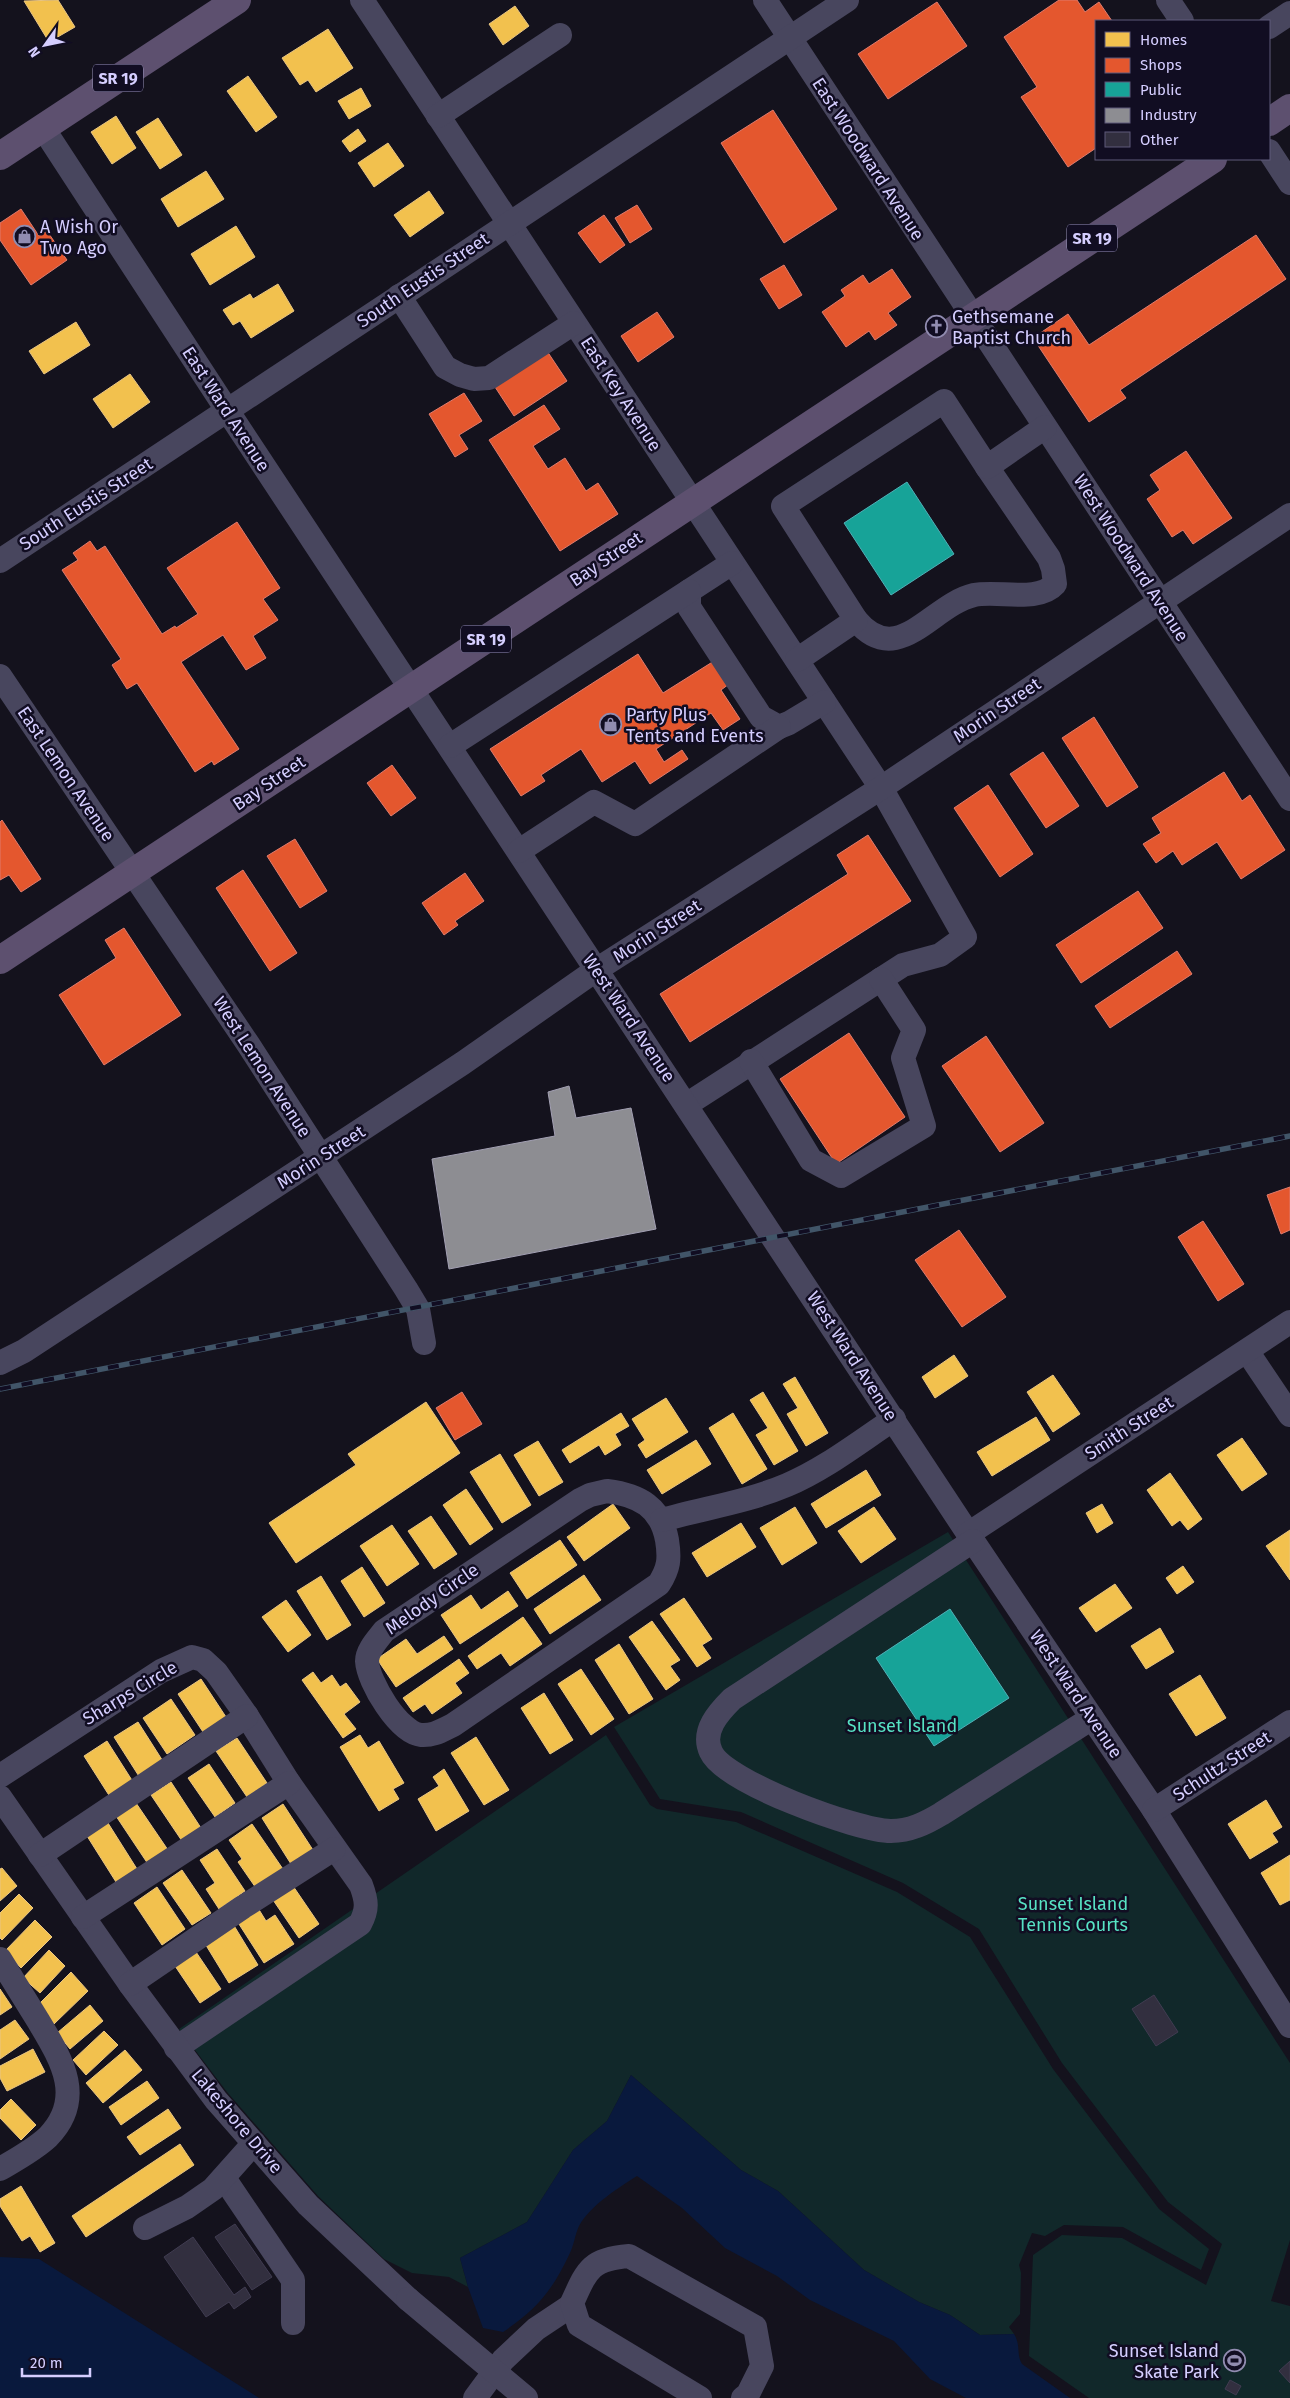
<svg xmlns="http://www.w3.org/2000/svg" width="1290" height="2398" viewBox="0 0 1290 2398" font-family="'Fira Sans',sans-serif">
	<style>
		.green { fill: #11282a }
		.water { fill: #09193d }
		.homes { fill: #f2c14e; stroke: #e9c583 }
		.shops { fill: #e4572e; stroke: #e07b6d }
		.public { fill: #17a398; stroke: #50b0b7 }
		.industry { fill: #8d8d92; stroke: #a3a0b3 }
		.building { fill: #322f3f; stroke: #403c51 }
		.lines { fill: none; stroke-linecap: round; stroke-linejoin: round }
		.minor { stroke: #48465e; stroke-width: 24 }
		.major { stroke: #5d506f; stroke-width: 28 }
		.rail-casing { stroke: #415568; stroke-width: 5.5 }
		.rail { stroke: #110d22; stroke-width: 4; stroke-dasharray: 11; stroke-linecap: butt }
		.minor-bridge { stroke: #48465e; stroke-width: 24 }
		.labels { text-anchor: middle; stroke-width: 5; stroke-linejoin: round; paint-order: stroke }
		.shield { fill: #110d22; stroke: #9a94bd; stroke-width: 1 }
		.shield-label { font-size: 16px; font-weight: bold; fill: #d5ceff }
		.street-label { font-size: 18px; fill: #d5ceff; stroke: #110d22 }
		.poi-label { font-size: 18px; fill: #d5ceff; stroke: #110d22; text-anchor: start }
		.park-label { font-size: 18px; fill: #57e2c4; stroke: #110d22 }
	</style>
	<rect width="100%" height="100%" fill="#14121d"/>
	<g class="green">
		<path d="M948,1532l342,531v177l-19,61 19,5v92h-201l-60,-42 4,-101 29,-20 60,3 84,47 16,-41 -54,-42 -106,-139 -83,-134 -76,-46 -162,-71 -81,-13 -46,-72z"/>
		<path d="M606,1735l44,70 7,4 79,13 161,70 73,45 83,132 106,140 50,40 -8,21 -78,-43 -59,-2 -19,11 -13,-3 -13,32 2,8 -1,41 -11,13 5,7 -34,1 -30,-20 -31,-13 -55,-32 -86,-79 -37,-21 -110,-95 -24,46 -34,29 -46,72 -67,36 8,29 -19,-10 -37,-4 -28,-14 -66,-63 -91,-104 -48,-63z"/>
	</g>
	<g class="water">
		<path d="M631,2075l110,95 37,21 86,79 55,32 31,13 30,20 34,-1c7,11 2,20 8,30l48,34h-104l-36,-19 -36,-38 -84,-41 -33,-24 -52,-28 -43,-40 -45,-32c-19,12 -46,29 -58,50 -4,8 -5,20 -10,29 -17,36 -33,55 -66,77l-20,-4 -15,-41 -8,-29 67,-36 46,-72 34,-29z"/>
		<path d="M0,2257l39,2 220,139h-259z"/>
	</g>
	<g class="homes">
		<path d="M58,0l17,27 -26,15 -25,-41z"/>
		<path d="M515,6l14,20 -26,19 -14,-21z"/>
		<path d="M328,29l25,39 -37,24 -8,-12 -8,5 -18,-27z"/>
		<path d="M248,76l29,41 -21,15 -29,-41z"/>
		<path d="M361,88l10,18 -22,13 -11,-18z"/>
		<path d="M116,116l20,32 -24,16 -21,-32z"/>
		<path d="M158,118l24,37 -22,14 -24,-37z"/>
		<path d="M358,129l8,12 -16,11 -8,-11z"/>
		<path d="M388,143l16,23 -30,21 -16,-24z"/>
		<path d="M206,171l18,28 -46,28 -17,-28z"/>
		<path d="M429,191l15,22 -34,24 -16,-22z"/>
		<path d="M236,226l19,31 -45,28 -19,-31z"/>
		<path d="M278,284l16,27 -43,27 -11,-17 -7,4 -10,-15 27,-16 3,5z"/>
		<path d="M76,322l14,23 -46,29 -15,-23z"/>
		<path d="M130,374l20,28 -37,26 -20,-29z"/>
		<path d="M954,1355l14,21 -33,22 -13,-21z"/>
		<path d="M1053,1375l27,39 -27,18 -26,-40z"/>
		<path d="M795,1377l33,56 -22,13 -19,-32 11,-6 -15,-24z"/>
		<path d="M763,1392l35,59 -24,14 -18,-30 12,-7 -18,-28z"/>
		<path d="M666,1398l22,34 -42,26 -8,-13 7,-5 -13,-21z"/>
		<path d="M426,1402l34,51 -164,110 -27,-40 87,-58 -8,-11z"/>
		<path d="M621,1413l8,13 -14,8 6,11 -16,10 -6,-10 -29,18 -8,-13z"/>
		<path d="M733,1413l34,56 -25,15 -33,-56z"/>
		<path d="M1036,1417l14,23 -58,36 -15,-24z"/>
		<path d="M1242,1438l25,36 -25,17 -25,-36z"/>
		<path d="M696,1440l15,24 -49,30 -15,-24z"/>
		<path d="M538,1441l25,41 -24,14 -25,-41z"/>
		<path d="M500,1454l31,51 -29,18 -32,-51z"/>
		<path d="M866,1470l15,25 -55,33 -15,-24z"/>
		<path d="M1170,1473l32,46 -14,11 -8,-10 -8,6 -25,-36z"/>
		<path d="M466,1489l27,40 -23,16 -27,-40z"/>
		<path d="M613,1504l17,24 -46,33 -17,-24z"/>
		<path d="M1102,1504l11,19 -16,10 -11,-20z"/>
		<path d="M795,1507l22,36 -35,22 -22,-37z"/>
		<path d="M874,1507l22,32 -35,24 -23,-32z"/>
		<path d="M431,1516l26,38 -23,15 -26,-38z"/>
		<path d="M741,1523l15,24 -49,30 -15,-24z"/>
		<path d="M392,1525l27,39 -32,22 -27,-40z"/>
		<path d="M1290,1530v50l-24,-34z"/>
		<path d="M560,1540l17,25 -50,34 -17,-26z"/>
		<path d="M1183,1566l11,16 -17,12 -11,-16z"/>
		<path d="M362,1567l23,36 -21,14 -23,-36z"/>
		<path d="M584,1575l17,25 -51,34 -16,-25z"/>
		<path d="M321,1576l30,49 -24,15 -30,-49z"/>
		<path d="M1115,1584l17,24 -36,24 -17,-24z"/>
		<path d="M508,1591l10,15 -58,38 -19,-29 30,-20 10,15z"/>
		<path d="M684,1598l28,41 -10,6 9,13 -14,9 -37,-53z"/>
		<path d="M286,1600l25,35 -23,17 -26,-35z"/>
		<path d="M523,1617l19,27 -32,22 -9,-13 -24,16 -9,-13z"/>
		<path d="M652,1621l28,39 -10,6 10,14 -14,10 -37,-53z"/>
		<path d="M1160,1628l14,24 -28,17 -15,-23z"/>
		<path d="M444,1636l9,13 -57,38 -19,-28 29,-20 11,15z"/>
		<path d="M619,1644l34,55 -24,15 -34,-54z"/>
		<path d="M459,1659l10,14 -14,10 7,10 -30,21 -7,-10 -12,8 -10,-14z"/>
		<path d="M581,1669l33,50 -23,16 -33,-51z"/>
		<path d="M313,1672l8,11 11,-8 8,12 6,-4 14,19 -16,12 12,15 -13,9 -41,-58z"/>
		<path d="M1200,1675l26,43 -30,18 -27,-42z"/>
		<path d="M201,1679l27,41 -23,15 -27,-41z"/>
		<path d="M544,1693l29,47 -23,14 -29,-46z"/>
		<path d="M171,1699l24,36 -28,19 -24,-36z"/>
		<path d="M138,1722l28,44 -24,15 -28,-44z"/>
		<path d="M360,1735l8,13 11,-7 25,42 -11,6 6,10 -20,12 -39,-64z"/>
		<path d="M476,1737l33,53 -25,15 -33,-52z"/>
		<path d="M237,1738l30,45 -20,14 -31,-46z"/>
		<path d="M107,1741l28,44 -23,15 -28,-44z"/>
		<path d="M209,1764l26,39 -20,14 -27,-39z"/>
		<path d="M444,1769l25,42 -33,20 -18,-32 21,-13 -6,-9z"/>
		<path d="M171,1782l30,46 -19,13 -31,-46z"/>
		<path d="M1266,1800l16,27 -10,6 6,9 -28,17 -22,-35z"/>
		<path d="M136,1803l32,47 -20,14 -32,-48z"/>
		<path d="M283,1804l30,46 -22,14 -29,-46z"/>
		<path d="M108,1823l29,46 -21,13 -29,-46z"/>
		<path d="M252,1824l33,48 -27,19 -20,-29 4,-3 -13,-19z"/>
		<path d="M217,1849l28,42 -26,18 -13,-20 9,-6 -15,-23z"/>
		<path d="M1290,1855v45l-10,5 -19,-32z"/>
		<path d="M2,1868l15,18 -17,15v-32z"/>
		<path d="M182,1870l29,43 -19,12 -29,-42z"/>
		<path d="M291,1883l28,41 -20,14 -28,-41z"/>
		<path d="M157,1887l28,42 -23,16 -28,-42z"/>
		<path d="M19,1894l14,14 -31,32 -2,-2v-25z"/>
		<path d="M258,1908l8,13 9,-6 19,29 -30,19 -27,-42z"/>
		<path d="M35,1920l17,17 -31,31 -16,-17z"/>
		<path d="M233,1924l25,41 -29,18 -25,-41z"/>
		<path d="M194,1949l27,40 -21,14 -27,-40z"/>
		<path d="M49,1950l16,16 -25,27 -17,-15z"/>
		<path d="M71,1972l17,19 -34,33 -17,-18z"/>
		<path d="M0,1989l12,18 -12,8z"/>
		<path d="M90,2005l13,16 -33,28 -13,-16z"/>
		<path d="M15,2020l14,19 -29,20v-29z"/>
		<path d="M104,2031l14,14 -32,30 -13,-15z"/>
		<path d="M33,2049l12,23 -38,19 -7,-13v-12z"/>
		<path d="M125,2050l17,20 -39,33 -17,-20z"/>
		<path d="M147,2081l12,17 -38,27 -12,-18z"/>
		<path d="M11,2099l25,26 -15,15 -21,-22v-8z"/>
		<path d="M168,2109l13,19 -41,27 -13,-18z"/>
		<path d="M180,2144l14,21 -108,72 -14,-21z"/>
		<path d="M21,2186l34,57 -15,9 -10,-16 -8,5 -22,-35v-7z"/>
	</g>
	<g class="shops">
		<path d="M1059,0h18l8,12 14,-10 13,19h-16v127l-28,19 -47,-70 16,-10 -33,-50z"/>
		<path d="M937,2l30,44 -79,53 -30,-45z"/>
		<path d="M773,110l64,99 -53,34 -63,-100z"/>
		<path d="M637,205l15,24 -22,14 -15,-25z"/>
		<path d="M21,209l18,27 8,-5 20,29 -36,25 -31,-45v-17z"/>
		<path d="M604,215l21,30 -25,18 -22,-30z"/>
		<path d="M1256,235l30,44 -166,111 6,8 -37,24 -56,-84 35,-24 21,31z"/>
		<path d="M784,265l18,30 -23,14 -19,-30z"/>
		<path d="M892,269l19,28 -23,16 9,12 -22,15 -6,-9 -23,16 -24,-35 23,-16 -4,-6 22,-15 6,9z"/>
		<path d="M657,312l17,25 -36,25 -17,-26z"/>
		<path d="M547,351l20,30 -53,35 -19,-29z"/>
		<path d="M464,393l18,28 -23,14 9,14 -13,8 -26,-43z"/>
		<path d="M544,405l16,24 -27,17 15,23 17,-11 21,33 12,-8 20,31 -58,37 -71,-111z"/>
		<path d="M1186,451l46,67 -39,26 -10,-14 -11,7 -25,-38 13,-9 -10,-15z"/>
		<path d="M237,522l43,66 -17,11 15,21 -25,16 13,22 -20,12 -23,-35 -42,27 58,87 -25,16 -2,-4 -17,11 -58,-89 -10,6 -15,-24 9,-6 -59,-89 16,-10 -5,-7 17,-12 7,10 8,-5 57,88 13,-8 1,2 22,-14 -31,-46z"/>
		<path d="M638,654l25,39 51,-32 15,23 -8,6 19,29 -17,11 -12,-17 -55,36 8,13 18,-12 6,9 -38,25 -15,-23 -33,21 -21,-33 -40,26 4,6 -24,15 -31,-47z"/>
		<path d="M1094,717l44,70 -31,20 -45,-69z"/>
		<path d="M1043,752l36,54 -33,22 -36,-54z"/>
		<path d="M392,765l24,33 -25,18 -24,-33z"/>
		<path d="M1224,772l18,29 8,-6 35,55 -44,29 -24,-37 -35,23 -9,-14 -17,12 -13,-19 18,-11 -9,-15z"/>
		<path d="M988,785l45,69 -33,23 -46,-69z"/>
		<path d="M2,820l39,59 -20,13 -12,-17 -9,5v-58z"/>
		<path d="M868,835l43,66 -221,141 -30,-48 188,-120 -11,-19z"/>
		<path d="M295,839l32,52 -27,17 -33,-52z"/>
		<path d="M243,870l54,83 -27,18 -54,-83z"/>
		<path d="M465,873l19,28 -29,20 3,4 -14,10 -22,-32z"/>
		<path d="M1138,891l25,37 -82,55 -25,-38z"/>
		<path d="M124,928l57,87 -77,50 -45,-70 57,-37 -11,-18z"/>
		<path d="M1177,951l15,23 -82,54 -15,-22z"/>
		<path d="M849,1033l56,84 -69,47 -56,-85z"/>
		<path d="M986,1036l58,87 -44,29 -58,-86z"/>
		<path d="M1290,1187v43l-9,4 -14,-39z"/>
		<path d="M1203,1221l41,63 -26,17 -40,-64z"/>
		<path d="M959,1230l47,67 -44,30 -47,-67z"/>
		<path d="M462,1392l20,32 -27,16 -19,-32z"/>
	</g>
	<g class="public">
		<path d="M907,482l47,72 -63,41 -47,-72z"/>
		<path d="M950,1609l59,89 -75,48 -58,-88z"/>
	</g>
	<path class="industry" d="M569,1086l7,32 55,-10 25,121 -207,40 -17,-110 123,-23 -7,-44z"/>
	<g class="building">
		<path d="M1154,1995l24,37 -22,14 -24,-37z"/>
		<path d="M235,2224l37,53 -20,13 -37,-53z"/>
		<path d="M193,2237l41,58 11,-8 6,10 -17,12 -5,-7 -23,15 -42,-60z"/>
		<path d="M1290,2361v22l-11,-12z"/>
		<path d="M1230,2380l11,6 -5,9 -11,-6z"/>
	</g>
	<g class="lines">
		<g class="minor">
			<path d="M362,0l519,788 84,149 -25,18 -37,10 -217,140"/>
			<path d="M765,0l525,799"/>
			<path d="M1168,0l14,21"/>
			<path d="M1269,27l21,-14"/>
			<path d="M438,116l122,-81"/>
			<path d="M43,128l184,282 746,1131 181,269 136,216"/>
			<path d="M1269,151l21,32"/>
			<path d="M399,296l46,71 15,8 14,4 15,-1 85,-55"/>
			<path d="M0,561l847,-561"/>
			<path d="M732,563l-43,28v16l72,110 18,10 10,-4 35,-21"/>
			<path d="M856,620c42,50 75,-15 118,-25 24,-5 64,8 81,-11l-2,-15 -4,-11 -62,-91"/>
			<path d="M797,660l59,-40 -73,-114 161,-105 43,66 58,-40"/>
			<path d="M0,676l248,368 158,245 12,20 6,34"/>
			<path d="M450,746l239,-155"/>
			<path d="M519,851l75,-49 41,22 144,-97"/>
			<path d="M751,1061l60,99 30,16 83,-50 -21,-68 11,-28 -33,-51"/>
			<path d="M1247,1351l43,64"/>
			<path d="M0,1363l24,-12 439,-288 133,-93 285,-182 409,-273"/>
			<path d="M607,1491c32,4 54,16 60,49 3,19 2,28 -8,44l-206,141c-11,5 -19,11 -32,10 -22,-2 -53,-53 -54,-74 0,-11 11,-22 17,-30l196,-131 10,-5z"/>
			<path d="M662,1520c42,-12 85,-18 125,-35 38,-16 72,-43 107,-66"/>
			<path d="M968,1534l322,-212"/>
			<path d="M973,1541l-241,158c-13,13 -31,32 -21,53 13,30 147,79 180,79 19,0 35,-8 50,-17l151,-96"/>
			<path d="M0,1776l161,-105 31,-14 11,3 13,12 31,44 42,67 72,102c6,16 7,24 -1,39l-184,124"/>
			<path d="M0,1797l130,187 86,116 92,105 100,94"/>
			<path d="M1154,1810l136,-88"/>
			<path d="M40,1855l207,-139"/>
			<path d="M83,1917l206,-134"/>
			<path d="M0,1959c13,21 26,42 39,63 22,37 47,76 9,115 -14,13 -31,22 -48,32"/>
			<path d="M130,1984l113,-77 91,-58"/>
			<path d="M224,2178l69,102v43"/>
			<path d="M145,2228l42,-21 26,-18 41,-46"/>
			<path d="M475,2398l28,-38 33,-31 36,-24"/>
			<path d="M700,2398l-121,-73 -7,-22c15,-33 18,-44 57,-47l126,71 7,39 -14,28 -5,4"/>
		</g>
		<g class="major">
			<path d="M1269,122l21,-14"/>
			<path d="M0,156l237,-156"/>
			<path d="M0,960l1213,-801"/>
		</g>
		<defs>
			<path id="rail" d="M0,1389l1290,-253"/>
		</defs>
		<use href="#rail" class="rail-casing"/>
		<use href="#rail" class="rail"/>
		<path class="minor-bridge" d="M408,2299l118,99"/>
	</g>
	<defs>
		<symbol id="shop-ring" viewBox="-11 -11 22 22"><circle r="9.5" fill="#110d22" stroke="#918cb0" stroke-width="1.5"/><path d="M-5-2.5h2.3a2.7 3.5 0 0 1 5.4 0H5L5.5 6h-11ZM-1.5-2.5h3a1.5 2.3 0 0 0-3 0Z" fill="#918cb0"/></symbol>
		<symbol id="church-ring" viewBox="-11 -11 22 22"><circle r="9.5" fill="#110d22" stroke="#918cb0" stroke-width="1.5"/><path d="M-1.2-6h2.4v3.5h3.3v2.4h-3.3V6h-2.4V-.1h-3.3v-2.4h3.3Z" fill="#918cb0"/></symbol>
		<symbol id="stadium-ring" viewBox="-11 -11 22 22"><circle r="9.5" fill="#110d22" stroke="#918cb0" stroke-width="1.5"/><path d="M0-5a6.5 5 0 1 0 0 10a6.5 5 0 1 0 0-10ZM-3.5-1.8h7v3.6h-7Z" fill="#918cb0"/></symbol>
	</defs>
	<g fill-rule="evenodd">
		<use href="#shop-ring" x="12" y="224" width="25" height="25"/>
		<use href="#church-ring" x="924" y="314" width="25" height="25"/>
		<use href="#shop-ring" x="598" y="712" width="25" height="25"/>
		<use href="#stadium-ring" x="1222" y="2348" width="25" height="25"/>
	</g>
	<g class="labels">
		<g class="shield">
			<rect x="93" y="64.5" width="50" height="27" rx="4"/>
			<rect x="1067" y="224.5" width="50" height="27" rx="4"/>
			<rect x="461" y="625.5" width="50" height="27" rx="4"/>
		</g>
		<g class="shield-label">
			<text x="118" y="84">SR 19</text>
			<text x="1092" y="244">SR 19</text>
			<text x="486" y="645">SR 19</text>
		</g>
		<g class="street-label">
			<text transform="translate(868 159) rotate(57)" y="6">East Woodward Avenue</text>
			<text transform="translate(423 280) rotate(-34)" y="6">South Eustis Street</text>
			<text transform="translate(621 394) rotate(57)" y="6">East Key Avenue</text>
			<text transform="translate(226 409) rotate(57)" y="6">East Ward Avenue</text>
			<text transform="translate(86 504) rotate(-33)" y="6">South Eustis Street</text>
			<text transform="translate(1131 558) rotate(57)" y="6">West Woodward Avenue</text>
			<text transform="translate(606 559) rotate(-34)" y="6">Bay Street</text>
			<text transform="translate(997 710) rotate(-34)" y="6">Morin Street</text>
			<text transform="translate(66 774) rotate(56)" y="6">East Lemon Avenue</text>
			<text transform="translate(269 783) rotate(-34)" y="6">Bay Street</text>
			<text transform="translate(657 931) rotate(-33)" y="6">Morin Street</text>
			<text transform="translate(629 1018) rotate(56)" y="6">West Ward Avenue</text>
			<text transform="translate(262 1067) rotate(57)" y="6">West Lemon Avenue</text>
			<text transform="translate(321 1157) rotate(-33)" y="6">Morin Street</text>
			<text transform="translate(852 1356) rotate(57)" y="6">West Ward Avenue</text>
			<text transform="translate(1129 1428) rotate(-33)" y="6">Smith Street</text>
			<text transform="translate(432 1599) rotate(-35)" y="6">Melody Circle</text>
			<text transform="translate(130 1693) rotate(-31)" y="6">Sharps Circle</text>
			<text transform="translate(1076 1694) rotate(56)" y="6">West Ward Avenue</text>
			<text transform="translate(1222 1766) rotate(-33)" y="6">Schultz Street</text>
			<text transform="translate(237 2121) rotate(50)" y="6">Lakeshore Drive</text>
		</g>
		<g class="poi-label">
			<text x="40" y="233">A Wish Or<tspan x="40" dy="21">Two Ago</tspan></text>
			<text x="952" y="323">Gethsemane<tspan x="952" dy="21">Baptist Church</tspan></text>
			<text x="626" y="721">Party Plus<tspan x="626" dy="21">Tents and Events</tspan></text>
			<text x="1219" y="2357" text-anchor="end">Sunset Island<tspan x="1219" dy="21">Skate Park</tspan></text>
		</g>
		<g class="park-label">
			<text x="902" y="1732">Sunset Island</text>
			<text x="1073" y="1910">Sunset Island<tspan x="1073" dy="21">Tennis Courts</tspan></text>
		</g>
	</g>
	<rect x="1095" y="20" width="175" height="140" fill="#110d22" stroke="#5f5a7a"/>
	<rect x="1105" y="32" width="25" height="15" fill="#f2c14e" stroke="#5f5a7a"/>
	<text x="1140" y="45" font-size="15" fill="#d5ceff">Homes</text>
	<rect x="1105" y="58" width="25" height="15" fill="#e4572e" stroke="#5f5a7a"/>
	<text x="1140" y="70" font-size="15" fill="#d5ceff">Shops</text>
	<rect x="1105" y="82" width="25" height="15" fill="#17a398" stroke="#5f5a7a"/>
	<text x="1140" y="95" font-size="15" fill="#d5ceff">Public</text>
	<rect x="1105" y="108" width="25" height="15" fill="#8d8d92" stroke="#5f5a7a"/>
	<text x="1140" y="120" font-size="15" fill="#d5ceff">Industry</text>
	<rect x="1105" y="132" width="25" height="15" fill="#322f3f" stroke="#5f5a7a"/>
	<text x="1140" y="145" font-size="15" fill="#d5ceff">Other</text>
	<g transform="translate(45 45) rotate(237)" stroke="#110d22" stroke-width="4" paint-order="stroke">
	<path d="M0-4L9 19L0 12L-9 19Z" fill="#d5ceff"/>
	<text y="-8" font-size="14" font-weight="bold" text-anchor="middle" fill="#d5ceff">N</text>
	</g>
	<path d="M22 2368v8h68v-8" fill="none" stroke="#d5ceff" stroke-width="2.5"/>
	<text x="30" y="2368" font-size="15" fill="#d5ceff" stroke="#110d22" stroke-width="4" paint-order="stroke">20 m</text>
</svg>
